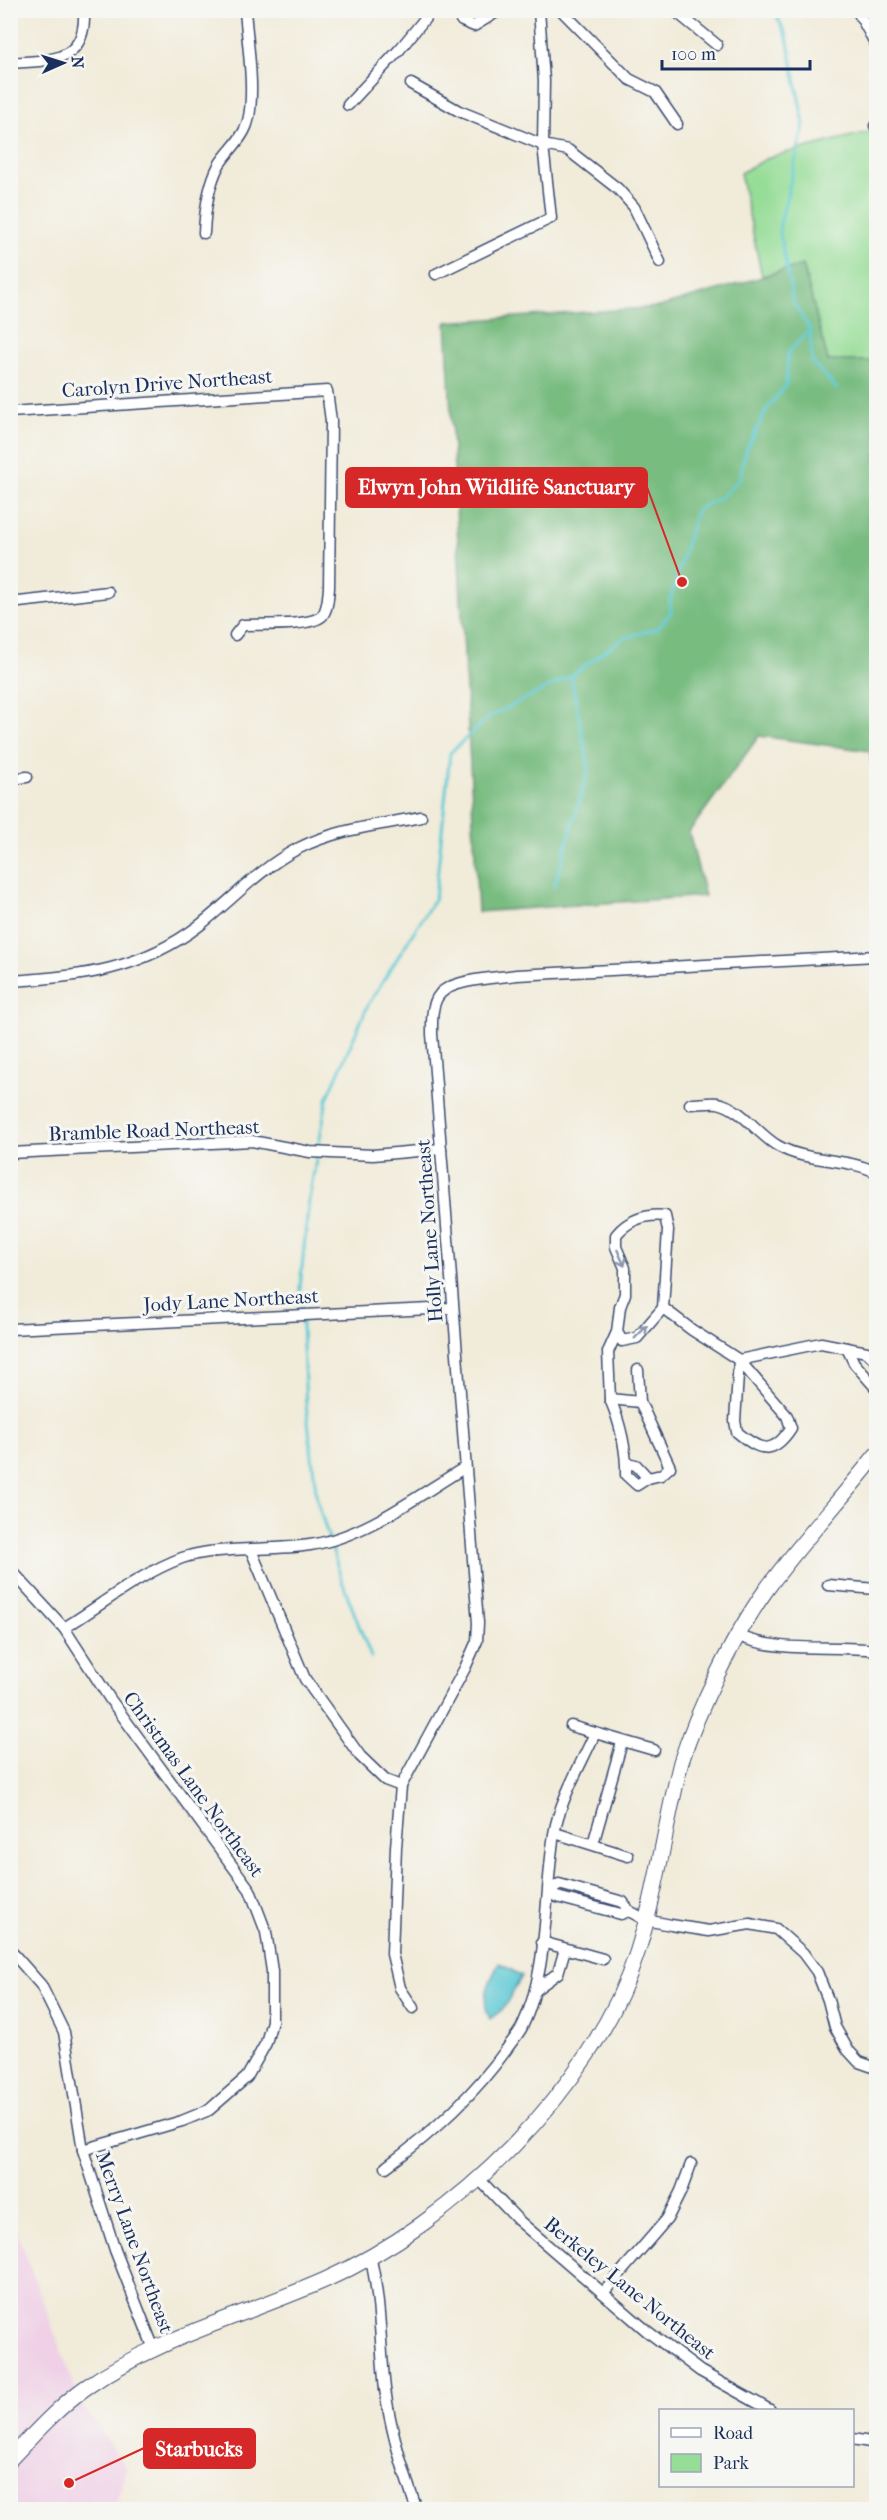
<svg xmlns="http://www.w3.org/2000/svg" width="887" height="2520" viewBox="0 0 887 2520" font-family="'IM FELL French Canon',serif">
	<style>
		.built { fill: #efd0e6 }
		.green { fill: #96dd97; stroke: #58867a; stroke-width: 1.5 }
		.forest { fill: #78bc80; stroke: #4a766f; stroke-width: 1.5 }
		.water { fill: #5dc9d4; stroke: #3c7c99; stroke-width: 1.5 }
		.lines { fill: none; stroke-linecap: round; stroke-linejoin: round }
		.stream { stroke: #5dc9d4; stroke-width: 3 }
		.minor-casing { stroke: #3b4b70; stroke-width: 13 }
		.secondary-casing { stroke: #3b4b70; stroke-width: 17 }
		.minor { stroke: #fff; stroke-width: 10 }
		.secondary { stroke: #fff; stroke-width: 15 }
		.oneway { stroke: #8d97ae }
		.labels { text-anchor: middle; stroke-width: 6; stroke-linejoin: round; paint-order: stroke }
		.street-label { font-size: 20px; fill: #1b2f5e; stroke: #f6f6f2 }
		.leader { fill: none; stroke: #d62828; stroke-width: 2 }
		.callout-dot { fill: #d62828; stroke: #f6f6f2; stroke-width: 2 }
		.callout { fill: #d62828; stroke: #d62828; stroke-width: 2 }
		.callout-label { font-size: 21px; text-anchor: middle; font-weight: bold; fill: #fff }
	</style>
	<rect width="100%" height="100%" fill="#f6f6f2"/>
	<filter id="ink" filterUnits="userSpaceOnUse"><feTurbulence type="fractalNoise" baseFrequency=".0167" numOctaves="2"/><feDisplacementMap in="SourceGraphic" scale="12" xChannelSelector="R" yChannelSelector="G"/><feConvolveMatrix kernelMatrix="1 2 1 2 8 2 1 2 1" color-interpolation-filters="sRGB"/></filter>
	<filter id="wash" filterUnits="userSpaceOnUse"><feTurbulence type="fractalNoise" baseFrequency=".008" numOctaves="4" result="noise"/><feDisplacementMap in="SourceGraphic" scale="24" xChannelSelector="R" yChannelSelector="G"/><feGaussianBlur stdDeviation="1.35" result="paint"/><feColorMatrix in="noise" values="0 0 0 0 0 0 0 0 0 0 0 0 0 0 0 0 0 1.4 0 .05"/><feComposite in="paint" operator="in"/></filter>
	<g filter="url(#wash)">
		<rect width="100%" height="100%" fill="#f1ebd9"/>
		<path class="built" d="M10,2213l70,189 47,67 -13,40h-103z"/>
		<path class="green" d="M876,130v231h-48l-25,-96 -41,11 -22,-103 30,-16z"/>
		<path class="forest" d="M803,265l25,96h48v435l-6,-45 -111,-15 -70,96 16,64 -227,16 -32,-590 213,-15z"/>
		<path class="water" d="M499,1963l23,13 -19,33 -13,10c-11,-19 0,-38 9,-56z"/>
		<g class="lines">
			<g class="stream">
				<path d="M810,330l2,32 25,27"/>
				<path d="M554,887l35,-119 -18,-91"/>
				<path d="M371,1657l-29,-76 -25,-81 -11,-96 -6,-117 9,-88 18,-100 41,-94 67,-107 15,-145 39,-36 82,-41 50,-37 37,-11 13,-15 -1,-13 27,-91 23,-11 19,-18 7,-30 21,-41 19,-24 2,-32 22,-23 -17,-28 -14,-73 25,-104 -17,-88 -13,-27"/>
			</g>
		</g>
	</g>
	<g filter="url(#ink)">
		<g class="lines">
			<defs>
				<g id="minor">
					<path d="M454,10l8,11 12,5 26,-16"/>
					<path d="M561,10l68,69 26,13 22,32"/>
					<path d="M674,10l43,35"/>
					<path d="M857,10l18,33 1,-1"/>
					<path d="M10,63c41,-3 77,0 74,-53"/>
					<path d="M411,84l48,27 84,34 25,5 50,39 16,18 26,55"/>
					<path d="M348,105l52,-56 32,-39"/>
					<path d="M875,126h1"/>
					<path d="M204,233c1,-24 4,-47 15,-68 8,-13 21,-23 27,-38 11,-27 1,-87 -1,-117"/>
					<path d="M436,274l115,-56 -8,-73 1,-64 -5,-71"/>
					<path d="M10,412l317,-21 4,30 -2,167c-1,9 -1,21 -7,28 -12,11 -63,8 -79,9l-8,10"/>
					<path d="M10,603l98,-11"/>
					<path d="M10,779l17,-2"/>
					<path d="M10,981c72,-4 131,-11 190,-56 34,-27 58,-55 97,-76 39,-20 82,-24 124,-32"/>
					<path d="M690,1104c9,0 19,-2 28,-1 24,5 39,31 60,43 30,17 67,11 98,26"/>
					<path d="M10,1153l242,-12 58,11 63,3 68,-6"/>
					<path d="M663,1308l29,22 47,30 82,-17 46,9 9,9"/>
					<path d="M10,1329l442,-21"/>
					<path d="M617,1332l5,9 15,-3 26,-30 5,-78 -3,-14c-19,-2 -37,4 -49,19v12l9,21v26l-5,13 -3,25 -9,20 2,47 30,3 30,65 -9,8 -13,3 -12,-13 -9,-2"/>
					<path d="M847,1348l7,15 22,25"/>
					<path d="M739,1360l48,56 4,12c-18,28 -31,23 -54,4l-2,-11z"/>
					<path d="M638,1370l2,32"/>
					<path d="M610,1399c10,23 17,52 16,76l11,10 11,-7"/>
					<path d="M251,1550l54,129 55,77 25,24 16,6"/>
					<path d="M10,1569l54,59 46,71 140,191 16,42 6,39v50l-6,22 -19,34 -38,33 -27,11 -99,29"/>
					<path d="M828,1585l48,4"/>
					<path d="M64,1628c39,-24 75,-54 118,-70 34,-12 90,-7 128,-13 55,-8 107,-49 154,-77"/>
					<path d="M739,1636c44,18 91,8 137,14"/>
					<path d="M571,1726l83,24"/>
					<path d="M555,1833l73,23"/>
					<path d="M593,1844l29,-102"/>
					<path d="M549,1891l10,-7 64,18 6,9 17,9 25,5 38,6 41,-7 26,5 27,24 14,19 11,28 7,27 13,23 11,12 17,6"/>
					<path d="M549,1891l8,6 64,17 8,-3"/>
					<path d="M542,1942l61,17"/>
					<path d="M10,1950l31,35 23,47 19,118 32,100 39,99"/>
					<path d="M535,1990l23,-17 7,-24"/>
					<path d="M413,2008l-13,-20 -8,-34 4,-107 5,-61 64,-118 12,-27 1,-18 -46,-589c0,-12 -1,-30 8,-40 12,-15 58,-16 77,-19l359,-19"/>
					<path d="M386,2167c45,-33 88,-72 120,-117 5,-8 12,-15 16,-23 27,-56 22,-132 32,-193 6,-35 27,-69 41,-101"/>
					<path d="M479,2179l39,41 129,111 53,40 70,39"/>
					<path d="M370,2256c11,44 10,89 15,133 5,38 19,85 32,121"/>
					<path d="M603,2293l64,-74 14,-28 10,-27"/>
					<path d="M852,2439l24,4"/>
					<path d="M872,2442l4,-16"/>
				</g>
				<path id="secondary" d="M10,2459c24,-25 47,-51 75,-71 71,-50 161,-73 240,-108 129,-57 268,-191 312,-327 20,-62 28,-128 44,-191 17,-53 53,-127 85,-172 34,-47 74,-89 110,-135"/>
			</defs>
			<use href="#minor" class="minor-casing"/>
			<use href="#secondary" class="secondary-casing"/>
			<use href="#minor" class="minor"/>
			<use href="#secondary" class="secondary"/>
		</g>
		<defs><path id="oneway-shaft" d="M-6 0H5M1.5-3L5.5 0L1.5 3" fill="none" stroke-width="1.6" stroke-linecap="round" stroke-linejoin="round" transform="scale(1.5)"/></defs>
		<g class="oneway">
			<use href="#oneway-shaft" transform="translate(621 1258) rotate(66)"/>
			<use href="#oneway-shaft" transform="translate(641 1332) rotate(-45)"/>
		</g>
	</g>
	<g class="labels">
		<g class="street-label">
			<text transform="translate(167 383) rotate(-4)" y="7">Carolyn Drive Northeast</text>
			<text transform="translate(154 1130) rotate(-2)" y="7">Bramble Road Northeast</text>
			<text transform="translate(429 1231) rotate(-94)" y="7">Holly Lane Northeast</text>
			<text transform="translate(231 1300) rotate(-3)" y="7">Jody Lane Northeast</text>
			<text transform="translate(194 1784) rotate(54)" y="7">Christmas Lane Northeast</text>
			<text transform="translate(135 2242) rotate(70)" y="7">Merry Lane Northeast</text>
			<text transform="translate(630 2288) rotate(39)" y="7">Berkeley Lane Northeast</text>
		</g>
	</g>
	<path class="leader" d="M682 582L647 487M69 2483L144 2448"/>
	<g class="callout-dot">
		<circle cx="682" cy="582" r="6"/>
		<circle cx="69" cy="2483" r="6"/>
	</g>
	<g class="callout">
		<rect x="346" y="468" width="301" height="39" rx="6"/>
		<rect x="144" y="2429" width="111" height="39" rx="6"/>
	</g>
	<g class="callout-label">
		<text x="496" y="494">Elwyn John Wildlife Sanctuary</text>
		<text x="199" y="2456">Starbucks</text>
	</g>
	<rect width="887" height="2520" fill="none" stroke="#f6f6f2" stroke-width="36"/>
	<rect x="659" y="2409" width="195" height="78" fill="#f6f6f2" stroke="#9ea6b7" stroke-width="1.5"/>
	<rect x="671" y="2428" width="30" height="9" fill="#ffffff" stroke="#9ea6b7" stroke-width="1.5"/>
	<text x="713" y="2439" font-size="18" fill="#1b2f5e">Road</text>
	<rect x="671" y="2454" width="30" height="18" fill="#96dd97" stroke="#9ea6b7" stroke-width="1.5"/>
	<text x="713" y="2469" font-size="18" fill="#1b2f5e">Park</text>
	<g transform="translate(63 63) rotate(87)" stroke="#f6f6f2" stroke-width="4.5" paint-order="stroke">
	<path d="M0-4.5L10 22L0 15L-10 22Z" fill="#1b2f5e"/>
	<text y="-9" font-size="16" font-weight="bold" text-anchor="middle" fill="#1b2f5e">N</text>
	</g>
	<path d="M662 60v9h148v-9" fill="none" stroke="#1b2f5e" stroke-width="3"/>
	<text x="671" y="60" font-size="18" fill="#1b2f5e" stroke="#f6f6f2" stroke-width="4.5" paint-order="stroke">100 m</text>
</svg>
